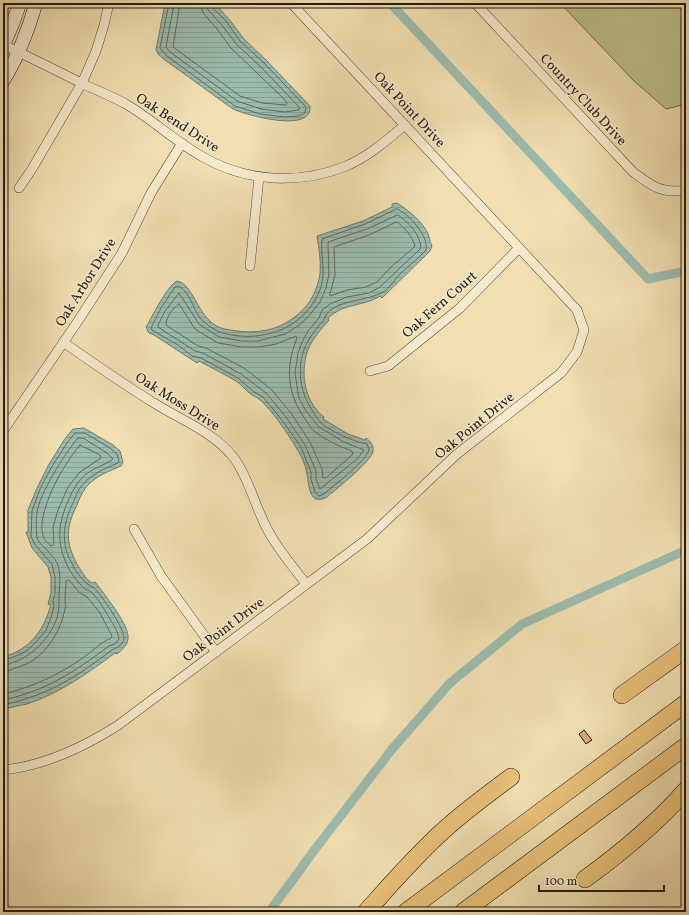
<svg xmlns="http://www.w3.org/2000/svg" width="689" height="915" viewBox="0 0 689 915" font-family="Vollkorn,serif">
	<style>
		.green { fill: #bbc18a; stroke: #6e6d4c }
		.water { fill: url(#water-rules); stroke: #6b7b6e }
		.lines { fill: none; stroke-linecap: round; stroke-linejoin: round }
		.shore { stroke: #5e6a5e; stroke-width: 1 }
		.canal { stroke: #9bbcae; stroke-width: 9 }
		.building { fill: #e2a18a; stroke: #22190f }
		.street-casing { stroke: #564a38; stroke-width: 10 }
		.secondary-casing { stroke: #22190f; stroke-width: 14 }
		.highway-casing { stroke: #22190f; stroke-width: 18 }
		.street { stroke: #f6eacc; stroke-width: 9 }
		.secondary { stroke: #f6eacc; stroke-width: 13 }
		.highway { stroke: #e8c078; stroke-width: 17 }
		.labels { text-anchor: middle; stroke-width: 3; stroke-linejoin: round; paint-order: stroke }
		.street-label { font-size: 14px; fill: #22190f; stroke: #f6eacc }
	</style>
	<defs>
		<pattern id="water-rules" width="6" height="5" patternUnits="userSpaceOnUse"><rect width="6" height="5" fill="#9bbcae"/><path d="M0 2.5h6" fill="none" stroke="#85a194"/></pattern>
	</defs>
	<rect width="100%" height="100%" fill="#f1dfb1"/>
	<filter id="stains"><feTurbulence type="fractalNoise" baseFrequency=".005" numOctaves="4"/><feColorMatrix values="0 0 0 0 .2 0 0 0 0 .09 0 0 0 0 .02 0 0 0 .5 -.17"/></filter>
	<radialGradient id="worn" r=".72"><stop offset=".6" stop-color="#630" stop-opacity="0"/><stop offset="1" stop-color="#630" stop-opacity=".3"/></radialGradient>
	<path class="green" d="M560,3h126v101l-20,5 -33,-29z"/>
	<g class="water">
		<path d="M165,3h49l15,16 14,19 23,22 44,46c3,28 -64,9 -77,3l-68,-49 -6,-5 -3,-5z"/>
		<path d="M397,203c11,7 26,19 31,31 2,4 1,7 4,12l-2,5 -48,47 -2,-2c-17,11 -34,6 -52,22l1,2c-7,8 -14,16 -19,25 -11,23 -7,56 14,72l-1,2 25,15 17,6 1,-2c4,3 8,7 7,13 -1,10 -37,38 -46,46 -18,10 -18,-12 -20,-23 -1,-8 -6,-19 -10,-25 -9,-15 -25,-39 -37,-49 -2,-2 -5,-3 -8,-5 -6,-4 -10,-10 -16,-14 -12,-7 -24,-13 -37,-20l-2,2 -43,-28 -5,-2 -3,-6c6,-10 21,-41 31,-46 18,3 21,43 48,48 32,7 61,2 83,-25 6,-9 11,-20 12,-31 1,-12 -1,-25 -3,-37l46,-15 29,-14v-3z"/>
		<path d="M84,428l29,17 7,6 3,11 -2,4c-11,5 -23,9 -32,18 -6,6 -9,13 -12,21 -11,22 -12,37 0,59 4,6 8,15 15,19l3,-1c9,12 32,40 33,54 1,8 -6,14 -11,18l-2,-1c-27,20 -55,40 -88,51 -8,2 -16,3 -24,5v-52c28,-8 40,-26 48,-52l-3,-1 3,-11v-16l-3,-10 -16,-19 -6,-16h2v-22l9,-22 11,-22 16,-26 9,-11z"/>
	</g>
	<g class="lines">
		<g class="shore">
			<path d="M169,3l-9,45 7,8 68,50 25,8 25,3 13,-1 7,-3 1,-6 -42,-44 -24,-22 -14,-20 -14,-14 -1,-4"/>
			<path d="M174,3l-8,44 4,5 67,49 24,8 24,3 14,-2v-3l-39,-41 -23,-21 -15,-20 -14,-15 -2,-7"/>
			<path d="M180,3l-7,44 67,49 22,7 24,2 1,-2 -5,-6 -51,-49 -14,-19 -14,-16 -3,-10"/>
			<path d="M397,209c12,5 32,27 29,41 -8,9 -18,16 -26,24 -6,6 -10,14 -17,18 -16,9 -36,7 -51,17 -6,4 -6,7 -9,12 -6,7 -12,14 -16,22 -11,21 -8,48 5,67 3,4 5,9 8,12 7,8 37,21 47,22l2,5c-1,11 -35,36 -45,45l-5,2 -4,-4 -4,-13v-7l-10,-25 -19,-27 -19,-23 -9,-5 -16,-14 -37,-20 -9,-2 -14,-11 -26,-15 -1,-2 10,-20 14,-21 3,-1c14,6 15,28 26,36 5,4 13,10 19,11 40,11 84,-5 98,-46 5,-17 -1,-32 1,-48l43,-15z"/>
			<path d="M398,215c11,8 22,19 23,33l-41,39 -11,6 -22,4 -17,7 -8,6 -3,8 -11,13 -6,11 -4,11 -3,20 2,13 2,12 7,13 13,16 25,15 20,8 -7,9 -37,30 -4,-10v-8l-11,-26 -19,-28 -20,-24 -25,-19 -38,-21 -8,-2 -37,-24v-2l7,-14 14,-18 20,31 20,13 23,4h16l27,-7 13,-8 10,-9 12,-15 6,-14 3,-14 -1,-32 39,-13z"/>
			<path d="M397,222c8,6 15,14 18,24l-3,3 -21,18 -14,15 -11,5 -19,3 -17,6v-2l5,-19 -1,-28 35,-12z"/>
			<path d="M179,304l16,25 23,14 24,4h17l17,-3 20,-8 1,2c-13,32 -9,59 11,85 2,3 3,6 6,8 11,9 25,15 38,20l1,3 -27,24h-3l-1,-9 -12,-27 -19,-29 -20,-24 -27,-21 -38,-20 -8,-2 -32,-21c0,-8 7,-17 13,-21z"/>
			<path d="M80,445l20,10 1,3 -21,14 -12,15 -10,23 -5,17 1,17 -3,2c-3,-3 -7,-6 -8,-10 -7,-24 21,-73 37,-91z"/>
			<path d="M3,661l18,-7 8,-5 9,-9 8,-10 5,-12 3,-12 -1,-5 2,-8v-16l-3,-13 -16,-18 -5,-9 1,-26 8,-22 11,-21 16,-25 8,-10h10l25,15 7,6 2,7 -1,2c-15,6 -31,13 -40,28 -2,4 -4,10 -6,14 -8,17 -11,35 -3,53 3,5 6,12 9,16 3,3 7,9 11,11 2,1 4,2 5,3 7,6 30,40 30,50 0,6 -7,10 -12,12 -36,27 -63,45 -109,55"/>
			<path d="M3,666c6,-1 9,-4 14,-5 20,-8 42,-33 42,-56 0,-2 0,-4 0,-6 0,-12 3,-24 -2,-36 -2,-5 -8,-10 -11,-14 -4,-4 -8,-7 -9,-12 -1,-5 -1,-19 0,-24 2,-19 28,-60 41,-75h5l24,15 6,6c-9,7 -22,9 -31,19 -10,11 -16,26 -20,40 -7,25 3,52 21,69 2,3 6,3 8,5 8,7 14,19 19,27 4,6 8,13 9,20l-4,5 -6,2c-35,26 -63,45 -106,54"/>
			<path d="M3,672c7,-1 11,-4 18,-6 23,-7 39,-33 44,-57 1,-3 0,-6 0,-9 0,-6 1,-12 1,-19l1,-1h2l10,12 8,5 13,16 12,23 -1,2c-10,4 -18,13 -27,19 -25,18 -51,30 -81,37"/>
		</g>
		<g class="canal">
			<path d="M390,3l258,276 38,-8"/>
			<path d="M269,912l47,-64 77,-100 57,-65 72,-59 164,-74"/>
		</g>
	</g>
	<path class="building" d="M584,730l8,10 -6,4 -7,-10z"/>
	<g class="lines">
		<defs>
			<g id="street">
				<path d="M475,3l158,169c19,14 28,22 53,18"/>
				<path d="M4,45c27,13 54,26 81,40 14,6 28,12 41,19 27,16 50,38 77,53 43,25 97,28 143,9 22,-9 41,-26 59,-41"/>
				<path d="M19,188l13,-19 50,-86 14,-32 8,-26 5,-22"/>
				<path d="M250,266l9,-89"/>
				<path d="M63,342c30,21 60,42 91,61 27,17 60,29 80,55 13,17 19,41 28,60 10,24 28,45 44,66"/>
				<path d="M370,371l18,-5 72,-58 59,-60"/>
				<path d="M3,431l75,-110 44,-68 29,-60 31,-50"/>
				<path d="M134,529l27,47 55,76"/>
				<path d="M3,770c41,-4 79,-22 114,-44l250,-187 90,-85 104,-81 16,-21 7,-22 -7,-20 -286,-307"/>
			</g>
			<g id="secondary">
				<path d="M3,46l10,-23 7,-20"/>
				<path d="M3,81c15,-24 25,-50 33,-78"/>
			</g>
			<g id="highway">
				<path d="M622,695l64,-46"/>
				<path d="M585,879c37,-27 71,-55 101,-89"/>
				<path d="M366,912c25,-28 50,-57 78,-82 21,-19 44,-36 67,-53"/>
				<path d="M406,912l280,-209"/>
				<path d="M463,912l223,-166"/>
			</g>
		</defs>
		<use href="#street" class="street-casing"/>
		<use href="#secondary" class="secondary-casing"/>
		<use href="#highway" class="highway-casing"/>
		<use href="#street" class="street"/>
		<use href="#secondary" class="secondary"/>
		<use href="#highway" class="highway"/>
	</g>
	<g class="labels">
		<g class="street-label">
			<text transform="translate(584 99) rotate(47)" y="5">Country Club Drive</text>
			<text transform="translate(410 109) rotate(47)" y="5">Oak Point Drive</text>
			<text transform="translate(178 122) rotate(33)" y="5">Oak Bend Drive</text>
			<text transform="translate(85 282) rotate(-58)" y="5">Oak Arbor Drive</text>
			<text transform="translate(439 304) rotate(-41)" y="5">Oak Fern Court</text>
			<text transform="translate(178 401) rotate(32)" y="5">Oak Moss Drive</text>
			<text transform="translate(474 425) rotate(-39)" y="5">Oak Point Drive</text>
			<text transform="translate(223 629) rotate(-37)" y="5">Oak Point Drive</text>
		</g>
	</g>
	<rect width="689" height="915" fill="none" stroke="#f1dfb1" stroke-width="16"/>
	<rect x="4" y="4" width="681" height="907" fill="none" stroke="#22190f" stroke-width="2"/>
	<rect x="8" y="8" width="673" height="899" fill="none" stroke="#22190f"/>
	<path d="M539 885v6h125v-6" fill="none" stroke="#22190f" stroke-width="2"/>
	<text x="545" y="885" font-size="12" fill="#22190f" stroke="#f6eacc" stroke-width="3" paint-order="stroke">100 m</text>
	<rect width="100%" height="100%" filter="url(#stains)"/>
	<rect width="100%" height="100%" fill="url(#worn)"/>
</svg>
